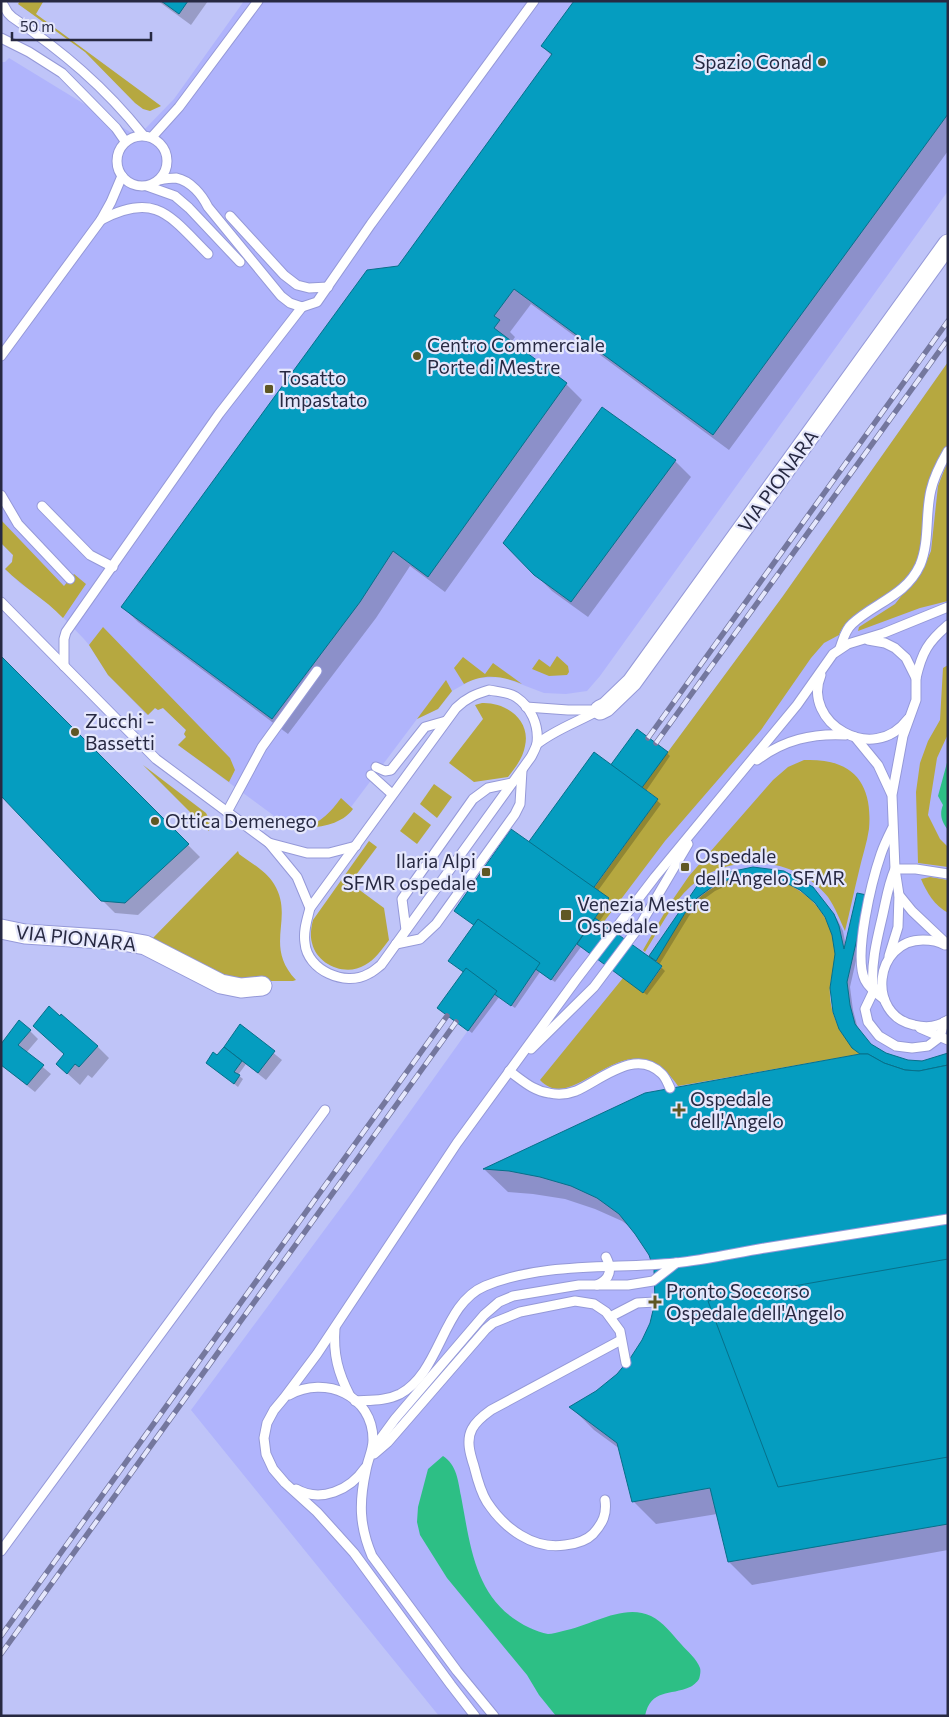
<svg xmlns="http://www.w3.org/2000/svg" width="949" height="1717" viewBox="0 0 949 1717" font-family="Commissioner,sans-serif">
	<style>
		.built { fill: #b0b4fc }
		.green { fill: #b6a840 }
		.water { fill: #2dbf85 }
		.shadow { fill: #0003 }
		.building { fill: #059dc0; stroke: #07708a }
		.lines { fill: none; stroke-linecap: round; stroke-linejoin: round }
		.service-casing { stroke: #9599d8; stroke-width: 11 }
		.minor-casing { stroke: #9599d8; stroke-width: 21 }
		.service { stroke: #fff; stroke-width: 9 }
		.minor { stroke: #fff; stroke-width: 19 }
		.rail-casing { stroke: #74779e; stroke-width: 5.5 }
		.rail { stroke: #e5e7fc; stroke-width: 4; stroke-dasharray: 11; stroke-linecap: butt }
		.poi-dot { fill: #5f5724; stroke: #e5e7fc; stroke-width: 2 }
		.labels { text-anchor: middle; stroke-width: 4.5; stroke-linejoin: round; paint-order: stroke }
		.poi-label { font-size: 19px; fill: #272942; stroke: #e5e7fc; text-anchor: start }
		.street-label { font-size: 19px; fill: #272942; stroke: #e5e7fc }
	</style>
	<rect width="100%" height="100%" fill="#bfc4f8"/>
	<g class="built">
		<path d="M244,1h704v190l-348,485 -13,15 -21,3 -22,-1 -42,-16 -24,1 -8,3 -18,10 -14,18 -21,10 -66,88 -10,-8 -11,14 -11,9 -14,6 -11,-2 -13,-5 -103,-76 8,-8 -2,-3 2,-4 -23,-22 -5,2 -3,-2 -8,7 -39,-40 -19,-30 -5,-6 -36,-37 -27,-18 -16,-15 7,-7 1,-7 -12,-12v-481h4l4,-4 121,74 13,-1 31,-32z"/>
		<path d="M948,362v1354h-509l-248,-306 163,-220 140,-196 17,12 25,-37 16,10 57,-80 -15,-11 64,-89 10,-47 115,-156z"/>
	</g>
	<g class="green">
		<path d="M20,1h22l1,1 -7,12 125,92 -11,5 -7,-2 -8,-6 -50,-51 -67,-48z"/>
		<path d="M948,362v84c-10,12 -17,26 -21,41 -1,7 -1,16 -1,23 -2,21 -3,41 -13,60 -16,29 -63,36 -74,65l-15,8 -13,15 -50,72 -96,111 -62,82 -8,-5 14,-20 -15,-10 64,-89 -16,-12 141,-191z"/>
		<path d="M948,460v141l-28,7 -62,23 1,-4 36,-23 28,-35 8,-18 7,-65z"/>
		<path d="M1,520l63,66 10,-12 12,10 -23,34c-18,-19 -40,-31 -58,-49l7,-7 1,-7 -12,-12z"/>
		<path d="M103,627l127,131 5,12 -6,12 -51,-37 8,-8 -2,-3 2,-4 -23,-22 -5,2 -3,-2 -7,7 -40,-40 -19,-30z"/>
		<path d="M557,656l11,10 1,6 -2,3 -18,1 -17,-7 7,-10 11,8z"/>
		<path d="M463,657l22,17 8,-11 29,21c-20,-8 -38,-11 -58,0l-10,-16z"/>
		<path d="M948,665v69l-11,24 -9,57 12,24 8,8v20l-30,-4 -2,-71 4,-29 8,-22 12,-21 3,-52z"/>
		<path d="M446,680l6,11 -14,18 -21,10z"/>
		<path d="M482,703c24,-1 49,17 43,43 -2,12 -10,22 -17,31l-34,5 -25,-19 34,-44 -8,-14z"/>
		<path d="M804,760c48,-2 69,22 65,69 -2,14 -7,28 -10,42 -5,20 -9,40 -14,60 -5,-11 -10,-24 -17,-34 -33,-41 -98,-46 -137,-11 -20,18 -32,44 -46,66l-2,-2 26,-45 20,-29 84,-96 15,-13z"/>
		<path d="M143,765l63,48 4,8 -1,10z"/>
		<path d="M434,784l18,13 -15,21 -17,-14z"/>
		<path d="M341,798l12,11c-11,15 -31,18 -48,19 16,-6 26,-16 36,-30z"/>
		<path d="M414,812l17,13 -14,19 -17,-13z"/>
		<path d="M369,841l8,6 -27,36 34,25 5,32c-7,9 -14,20 -24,25 -19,12 -48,0 -53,-22 -2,-7 -1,-15 1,-23z"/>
		<path d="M238,851l1,3c12,9 27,17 35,30 21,34 -11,61 22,96l-3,1h-70l-73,-40z"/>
		<path d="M747,876c46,0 85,29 88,77 1,11 -4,23 -5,34 -2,25 11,51 30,67l-182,32c-51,-75 -102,33 -138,-6l83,-102 21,14 18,-25 -6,-6c25,-42 38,-76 91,-85z"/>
		<path d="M930,877l18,3v33c-14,-8 -21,-20 -27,-34z"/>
	</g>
	<g class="water">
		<path d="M948,759v71c-6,-8 -9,-15 -5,-25l-5,-9z"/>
		<path d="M443,1456c14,9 15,25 18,40 10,53 14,106 69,132 5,2 12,5 18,6 4,0 10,-2 15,-3 28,-5 60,-28 88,-15 12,6 21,18 30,28 6,7 16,15 19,24 1,3 0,8 -1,11 -2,3 -6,7 -9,8 -20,9 -39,1 -45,29h-89l-17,-21 -12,-20 -80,-97 -27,-43 -3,-13 1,-15 10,-38z"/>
	</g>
	<g class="shadow">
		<path d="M158,1h50l-17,24z"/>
		<path d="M948,1v150l-219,299 -198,-146 -21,28 5,5 -4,6 55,41 16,16 -137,192 -35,-26 -34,52 -88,116 -150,-112 -16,-16 277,-339 153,-211 -10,-10z"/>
		<path d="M675,461l16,16 -103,140 -36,-26 -48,-48z"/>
		<path d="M1,657l199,200 -62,58 -23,-2 -13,-13z"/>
		<path d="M667,753l3,3 -24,35 15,13 -64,88 15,11 -13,19 50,36 49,-71 55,-19 63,25 21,26 6,12 3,16 24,-48 -20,88 3,23 5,19 14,17 13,8 22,7 25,-1 16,-5v495l-196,35 -23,-23 -12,-48 -61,10 -23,-23 -13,-52 -26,-19 -23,-23 26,-15 20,-17 15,-17 11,-17 8,-18 5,-20 -1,-34 -5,-15 -16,-24 -12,-9 -27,-12 -30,-10 -32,-5 -25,-2 -23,-22 160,-76 217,-39 -26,-93 -1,-17 -9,-28 -10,-13 -11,-11 -21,-10 -16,-4h-16l-18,3 -19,9 -15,11 -11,14 -30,49 6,6 -18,24 -66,-48 -26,35 -15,-10 -25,36 -16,-11 -27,36 -30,-22 22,-39 65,-129 82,-76z"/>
		<path d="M240,1026l42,34 -16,20 -20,-16 -8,11 5,4 -5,8 -26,-20z"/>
		<path d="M30,1031l8,8 -12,14 25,21 -16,18 -34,-27z"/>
		<path d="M97,1046l12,12 -17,20 -4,-3 -8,10 -23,-21z"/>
	</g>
	<g class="building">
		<path d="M161,1h27l-9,13z"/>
		<path d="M574,1h374v113l-235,321 -199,-146 -20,27 6,4 -6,8 73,55 -139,194 -35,-26 -33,51 -88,117 -151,-112 246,-337 31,-4 154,-212 -11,-8z"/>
		<path d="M602,407l74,53 -105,142 -37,-27 -31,-32z"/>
		<path d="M1,656l188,188 -64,59 -24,-2 -100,-105z"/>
		<path d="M637,729l31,23 -30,41 -31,-23z"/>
		<path d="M594,752l64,47 -69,95 -64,-47z"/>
		<path d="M511,829l98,69 -58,82 -97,-69z"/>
		<path d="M753,867l31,4 29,16 21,27 5,12 5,23 13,-56 10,2 -20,87 3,23 5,19 16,20 15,9 22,7 14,1 26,-8v12l-29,6 -14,-1 -21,-7 -16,-9h-8l-8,-6 -13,-19 -6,-17 -3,-24 5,-34 -3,-19 -7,-18 -10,-14 -15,-13 -21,-11 -16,-3h-16l-17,3 -18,8 -15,11 -12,15 -29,48 -7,-5 48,-70 23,-12z"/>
		<path d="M595,918l67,48 -19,27 -66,-49z"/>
		<path d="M478,919l62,44 -29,43 -63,-45z"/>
		<path d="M466,968l31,23 -29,40 -31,-23z"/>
		<path d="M49,1006l11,10 1,-2 37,32 -19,21 -4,-3 -8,10 -11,-10 8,-10 -31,-28z"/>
		<path d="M19,1020l12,10 -13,15 26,20 -17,20 -26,-20v-21z"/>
		<path d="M240,1024l35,27 -17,22 -34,-26z"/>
		<path d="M224,1047l18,14 -8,11 6,3 -6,9 -28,-21 7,-11 4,3z"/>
		<path d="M860,1054h8l16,9 21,7 14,1 29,-6v459l-220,38 -18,-74 -78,14 -15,-59 -48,-36 27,-16 21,-17 14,-17 11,-17 8,-17 5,-21 -1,-32 -5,-15 -14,-21 -16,-20 -22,-16 -26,-12 -31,-9 -31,-6 -26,-2 162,-76z"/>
		<path d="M948,1259v198l-170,30 -70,-186z"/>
	</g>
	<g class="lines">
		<defs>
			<g id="service">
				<path d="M1,1l7,12 4,4c50,34 93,70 131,118"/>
				<path d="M1,38l28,14 33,21 54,55 9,13"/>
				<circle cx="142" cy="161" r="25"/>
				<path d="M152,137l27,-30 79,-106"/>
				<path d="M159,180c5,-1 12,-2 17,-2 15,3 26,17 32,29l73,89 9,7 12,4 15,-5 54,-78 163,-223"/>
				<path d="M147,186l28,10 14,12 51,54"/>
				<path d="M230,216l54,59 13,10 12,3 19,-1"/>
				<path d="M101,220c55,-29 69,-4 107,34"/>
				<path d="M1,356l100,-136 10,-18 11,-26"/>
				<path d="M1,495l17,29 52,55"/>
				<path d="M42,506l48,49 23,12"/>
				<path d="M1,602l155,157 113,84 28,34 13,31"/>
				<path d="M868,640l17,3 10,5 11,10 10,20v22l-13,36 -11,59 3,74 4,26 13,16 36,34"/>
				<path d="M840,648c3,-8 5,-18 12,-24 22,-21 54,-28 68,-59 10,-24 5,-51 11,-75 3,-13 10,-27 17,-39"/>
				<path d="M64,666v-27l2,-7 153,-218 83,-107"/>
				<path d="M821,675c-20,47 52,91 87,44"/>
				<path d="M916,678c6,-26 12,-36 32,-53"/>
				<path d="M489,690c9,2 20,2 27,7 15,10 23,28 21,46 -1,5 -4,10 -6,14l-150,208c-4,3 -8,7 -13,9 -23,13 -61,-4 -63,-31 -2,-12 2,-23 5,-35l146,-200c10,-10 20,-14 33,-18z"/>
				<path d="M526,707l42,3h32"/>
				<path d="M855,737l23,28 13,28"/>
				<path d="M537,744c19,-15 41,-22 62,-34"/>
				<path d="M757,760c27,-20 55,-27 89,-25"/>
				<path d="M376,767l9,4 6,-1 34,-43 21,-6"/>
				<path d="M371,775l21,19"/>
				<path d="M227,812l35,-65 55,-76"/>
				<path d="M269,843l38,10h22l27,-7"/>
				<path d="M406,930l-4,-31 71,-100 15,-11 24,-5"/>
				<path d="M396,944l24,-5 16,-15 79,-110 5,-10 2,-34"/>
				<path d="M945,945c-7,-4 -15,-5 -22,-5 -49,0 -57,75 -9,85 12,3 24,2 34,-5"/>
				<path d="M889,956l9,-29 1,-32"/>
				<path d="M875,988l-10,21 3,13 11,14 17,10 16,2 16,-2 12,-9 4,-15"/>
				<path d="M873,990c-2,-26 3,-47 9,-72 4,-17 6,-33 13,-49h21l32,5"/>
				<path d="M884,999c-7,-5 -15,-11 -19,-19 -12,-24 7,-100 16,-126 3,-9 7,-17 11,-25"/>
				<path d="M920,1028l28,12"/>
				<path d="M531,1049l63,-62 45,-60 49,-83"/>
				<path d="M509,1071c13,9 24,20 40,22 8,2 19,1 27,-2 25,-11 60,-44 86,-17 4,4 6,10 8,14"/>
				<path d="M597,1285c14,-6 15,-16 9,-28"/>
				<path d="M610,1317l27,-14 18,-1"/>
				<path d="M335,1328c-2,26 3,45 15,68"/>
				<path d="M289,1395c36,-20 84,0 84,45 0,10 -5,19 -7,30 -7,32 -7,55 6,86l85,115 37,45"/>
				<path d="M355,1401c15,-1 31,0 45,-7 41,-22 42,-90 85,-108 57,-24 130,-17 190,-23 30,-3 60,-10 90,-15 61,-10 122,-19 183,-29"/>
				<path d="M373,1449l22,-30 89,-104 15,-13 14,-6 66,-11h49l25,-4 23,-18"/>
				<path d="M374,1454l14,-12 98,-113 7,-6 27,-11 55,-11 19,3 12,8 14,19 6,32"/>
				<path d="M296,1489c25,14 54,1 69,-21"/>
				<path d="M605,1500c2,14 -2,23 -12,34 -7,7 -18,10 -28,11 -32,5 -61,-17 -78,-43 -7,-11 -10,-24 -13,-36 -4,-12 -8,-26 -2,-37 4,-8 12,-14 19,-19l130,-70"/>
				<path d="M1,1551l324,-441"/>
				<path d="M475,1716l-24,-31 -97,-132 -37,-41 -32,-29 -12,-14 -7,-15 -2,-16 3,-15 7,-13 10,-12 33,-44 140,-211 119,-163 79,-103 142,-172 36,-51 15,-10 36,-11 64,-26"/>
			</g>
			<g id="minor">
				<path d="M600,710l6,-3 26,-25 316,-438"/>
				<path d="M1,929l24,5 92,6 28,5 76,39 20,4 21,-2"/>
			</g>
		</defs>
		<use href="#service" class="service-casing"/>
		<use href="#minor" class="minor-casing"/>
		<use href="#service" class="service"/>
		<use href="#minor" class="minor"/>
		<defs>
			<g id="rail">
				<path d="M648,738l300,-417"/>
				<path d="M656,743l292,-404"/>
				<path d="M1,1636l446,-620"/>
				<path d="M1,1654l455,-632"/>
			</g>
		</defs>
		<use href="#rail" class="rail-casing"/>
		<use href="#rail" class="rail"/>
	</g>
	<g class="poi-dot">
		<circle cx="822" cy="62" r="5"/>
		<circle cx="417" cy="356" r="5"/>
		<rect x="264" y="384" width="10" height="10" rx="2.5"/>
		<circle cx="75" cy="732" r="5"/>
		<circle cx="155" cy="821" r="5"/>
		<rect x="680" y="862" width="10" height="10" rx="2.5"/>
		<rect x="481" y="867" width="10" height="10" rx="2.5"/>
		<rect x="560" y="909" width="12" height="12" rx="2.5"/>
		<path d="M676.5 1102.5h5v5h5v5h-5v5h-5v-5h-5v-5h5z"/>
		<path d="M652.5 1294.5h5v5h5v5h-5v5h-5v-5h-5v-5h5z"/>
	</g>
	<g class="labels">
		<g class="poi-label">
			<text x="812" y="69" text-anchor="end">Spazio Conad</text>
			<text x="427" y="352">Centro Commerciale<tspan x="427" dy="22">Porte di Mestre</tspan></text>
			<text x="279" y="385">Tosatto<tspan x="279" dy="22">Impastato</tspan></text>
			<text x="85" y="728">Zucchi -<tspan x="85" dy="22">Bassetti</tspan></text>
			<text x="165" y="828">Ottica Demenego</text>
			<text x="695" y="863">Ospedale<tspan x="695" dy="22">dell'Angelo SFMR</tspan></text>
			<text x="476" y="868" text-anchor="end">Ilaria Alpi<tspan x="476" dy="22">SFMR ospedale</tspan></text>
			<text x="577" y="911">Venezia Mestre<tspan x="577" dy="22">Ospedale</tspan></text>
			<text x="690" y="1106">Ospedale<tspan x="690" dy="22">dell'Angelo</tspan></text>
			<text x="666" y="1298">Pronto Soccorso<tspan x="666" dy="22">Ospedale dell'Angelo</tspan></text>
		</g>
		<g class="street-label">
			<text transform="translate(778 481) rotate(-54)" y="7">VIA PIONARA</text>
			<text transform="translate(76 938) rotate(6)" y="7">VIA PIONARA</text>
		</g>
	</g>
	<rect width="949" height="1717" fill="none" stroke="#272942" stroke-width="5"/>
	<path d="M12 32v8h139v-8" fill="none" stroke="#272942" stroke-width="2.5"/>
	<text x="20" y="32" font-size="15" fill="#272942" stroke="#e5e7fc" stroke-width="4" paint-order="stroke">50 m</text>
</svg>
